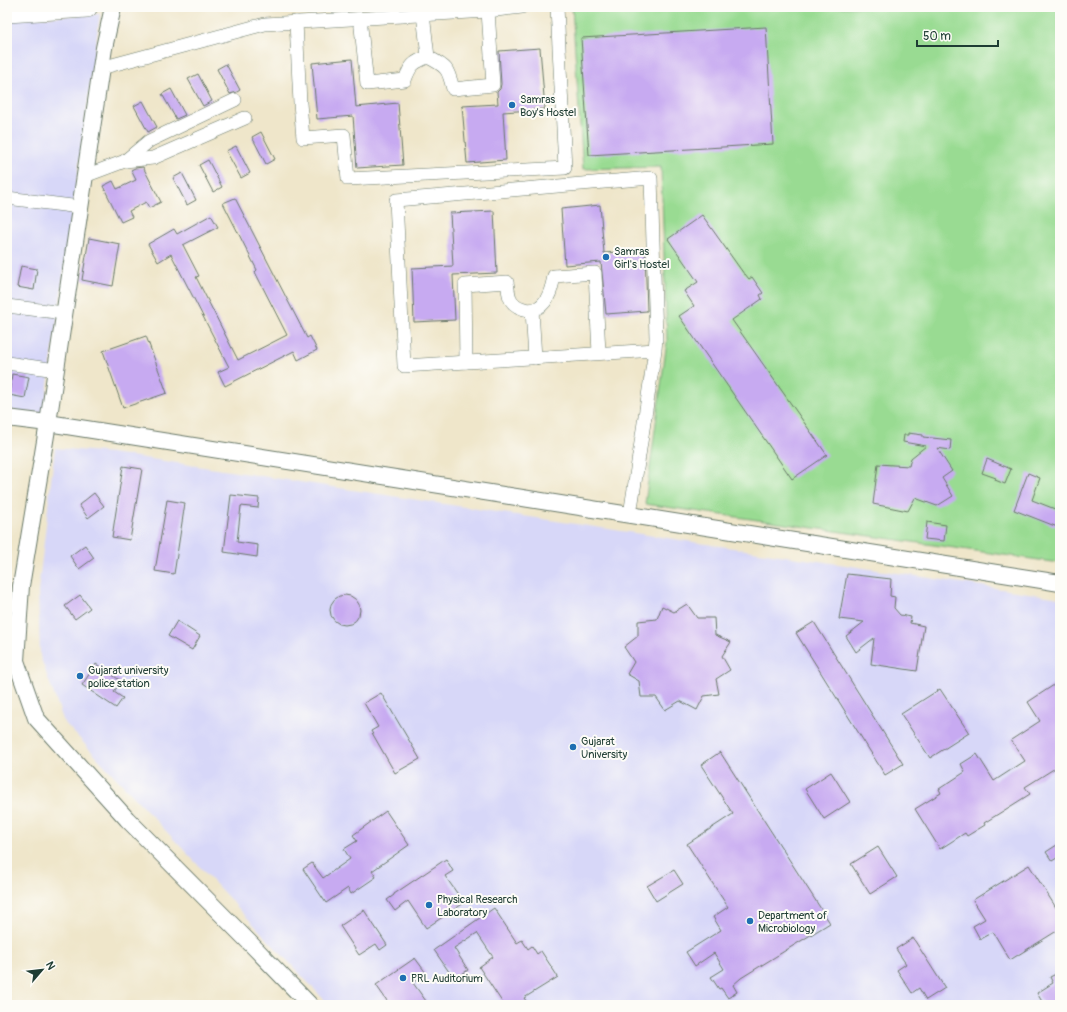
<svg xmlns="http://www.w3.org/2000/svg" width="1067" height="1012" viewBox="0 0 1067 1012" font-family="Pangolin,sans-serif">
	<style>
		.built { fill: #d7d7f8 }
		.green { fill: #99db92; stroke: #5c8c63 }
		.building { fill: #c7aaf1 }
		.lines { fill: none; stroke-linecap: round; stroke-linejoin: round }
		.minor-casing { stroke: #687868; stroke-width: 14 }
		.tertiary-casing { stroke: #687868; stroke-width: 18 }
		.primary-casing { stroke: #687868; stroke-width: 22 }
		.minor { stroke: #fff; stroke-width: 13 }
		.tertiary { stroke: #fff; stroke-width: 16 }
		.primary { stroke: #fff; stroke-width: 21 }
		.poi-dot { fill: #1f6fb2; stroke: #fdfcf7; stroke-width: 1.5 }
		.labels { text-anchor: middle; stroke-width: 4; stroke-linejoin: round; paint-order: stroke }
		.poi-label { font-size: 11px; fill: #1f3d34; stroke: #fdfcf7; text-anchor: start }
	</style>
	<rect width="100%" height="100%" fill="#fdfcf7"/>
	<filter id="ink" filterUnits="userSpaceOnUse"><feTurbulence type="fractalNoise" baseFrequency=".025" numOctaves="2"/><feDisplacementMap in="SourceGraphic" scale="8" xChannelSelector="R" yChannelSelector="G"/><feConvolveMatrix kernelMatrix="1 2 1 2 8 2 1 2 1" color-interpolation-filters="sRGB"/></filter>
	<filter id="wash" filterUnits="userSpaceOnUse"><feTurbulence type="fractalNoise" baseFrequency=".012" numOctaves="4" result="noise"/><feDisplacementMap in="SourceGraphic" scale="16" xChannelSelector="R" yChannelSelector="G"/><feGaussianBlur stdDeviation="0.9" result="paint"/><feColorMatrix in="noise" values="0 0 0 0 0 0 0 0 0 0 0 0 0 0 0 0 0 1.4 0 .05"/><feComposite in="paint" operator="in"/></filter>
	<g filter="url(#wash)">
		<rect width="100%" height="100%" fill="#efe6ca"/>
		<g class="built">
			<path d="M100,14l-56,400 -37,-4v-391z"/>
			<path d="M55,448l56,5 949,145v407h-731l-265,-283 -24,-66 -2,-64z"/>
		</g>
		<path class="green" d="M572,7h488v556l-415,-59 22,-163 -6,-174 -78,2z"/>
		<g id="blocks">
			<g class="building">
				<path d="M766,27l7,117 -184,11 -8,-117z"/>
				<path d="M540,48l5,61 -42,3 3,48 -39,3 -5,-57 36,-2 -1,-12 3,-3 1,-5 -2,-33z"/>
				<path d="M352,59l4,48 42,-4 5,62 -46,3 -4,-52 -36,3 -5,-56z"/>
				<path d="M226,64l14,26 -3,2 -7,2 -13,-25z"/>
				<path d="M198,74l14,27 -9,5 -15,-27z"/>
				<path d="M171,89l14,26 -9,4 -14,-25z"/>
				<path d="M143,101l14,26 -9,5 -14,-26z"/>
				<path d="M261,132l14,27 -9,5 -14,-27z"/>
				<path d="M236,146l14,27 -9,5 -15,-27z"/>
				<path d="M208,160l14,27 -9,5 -14,-27z"/>
				<path d="M143,167l18,35 -12,6 -3,-6 -17,9 3,6 -11,5 -18,-36 10,-5 4,8 19,-9 -5,-10 4,-2z"/>
				<path d="M182,173l14,27 -9,5 -14,-27z"/>
				<path d="M235,198l72,140 3,-2 7,14 -19,10 -4,-9 -69,35 -7,-14 11,-5 -58,-113 -13,8 -10,-18 26,-15 3,5 34,-19 7,12 -35,18 16,31 -3,1 42,83 49,-25 -32,-63 2,-2 -34,-67z"/>
				<path d="M600,205l4,48 41,-3 2,61 -41,3 -5,-52 -36,3 -4,-56z"/>
				<path d="M494,211l3,62 -44,2 2,45 -41,2 -2,-54 41,-2 -3,-53z"/>
				<path d="M702,215l42,59h1l4,5 3,-2 11,16 -3,2 2,4 -30,21 95,135 -35,24 -113,-163 15,-10 -10,-15 14,-9 -30,-43z"/>
				<path d="M89,238l31,6 -7,42 -31,-6z"/>
				<path d="M21,266l16,3 -3,21 -17,-3z"/>
				<path d="M146,336l21,57 -44,15 -20,-57z"/>
				<path d="M12,374l17,3 -4,21 -16,-3z"/>
				<path d="M908,433l15,2v2l28,3 -1,10 -13,-2 15,23 -10,7 11,18 -16,10 -22,-8 -7,13 -35,-7 5,-40 31,2 2,-8 15,-12 -23,-4 1,-7h4z"/>
				<path d="M987,459l24,10 -6,15 -10,-4 1,-2 -14,-5z"/>
				<path d="M123,466l19,3 -12,71 -18,-3z"/>
				<path d="M1028,473l12,5 -8,22 28,11v17l-46,-18z"/>
				<path d="M94,493l10,13 -16,12 -9,-13z"/>
				<path d="M231,495l28,3 -1,10 -17,-2 -4,36 21,3 -1,12 -33,-5z"/>
				<path d="M167,500l18,3 -11,71 -19,-3z"/>
				<path d="M927,522l19,3 -2,16 -19,-2z"/>
				<path d="M85,545l9,13 -15,11 -9,-13z"/>
				<path d="M847,574l44,5 -1,17 5,1 -1,11 6,7 11,2 -1,6 14,3 -7,45 -46,-7 3,-26 -18,14 -10,-16 18,-14 -25,-3z"/>
				<path d="M80,595l10,13 -15,11 -10,-13z"/>
				<circle cx="345" cy="610" r="15"/>
				<path d="M687,604l10,14h17l1,17 16,7 -9,14 8,14 -14,9 3,15 -15,2 -7,14 -17,-9 -15,9 -9,-13h-15l-2,-16 -12,-7 7,-12 -10,-15 14,-11v-15l19,-2 5,-13 12,6z"/>
				<path d="M177,621l23,15 -8,14 -24,-14z"/>
				<path d="M814,622l89,142 -18,11 -89,-142z"/>
				<path d="M96,664l25,17 -7,11 9,6 -7,10 -34,-23z"/>
				<path d="M1060,681v84l-35,22 5,7 -46,29 1,2 -18,11 -2,-3 -25,16 -25,-40 26,-16 -2,-4 26,-17 -4,-8 16,-10 17,27 31,-20 -14,-21 29,-19 -12,-19z"/>
				<path d="M940,689l29,44 -39,25 -29,-44z"/>
				<path d="M381,693l39,66 -25,14 -24,-42 7,-4 -14,-24z"/>
				<path d="M720,752l110,171 -89,55 -8,7 4,7 -9,6 -7,-10 -2,1 -8,-12 13,-8 -10,-16 -19,13 -9,-14 35,-22 -8,-13 15,-10 -41,-63 46,-30 -32,-49z"/>
				<path d="M831,772l19,30 -26,17 -19,-30z"/>
				<path d="M386,811l23,34 -37,26 4,6 -25,17 -3,-6 -22,15 -23,-34 9,-6 11,15 27,-19 -6,-10 13,-8 -4,-6z"/>
				<path d="M1060,843v13l-8,5 -6,-9z"/>
				<path d="M878,847l19,30 -27,17 -19,-30z"/>
				<path d="M446,859l7,12 -8,5 19,27 -38,25 -18,-27 -13,10 -8,-11 7,-5v-1z"/>
				<path d="M1029,865l31,49v15l-50,31 -17,-28 -13,7 -7,-13 12,-7 -12,-19z"/>
				<path d="M674,870l9,14 -27,17 -9,-15z"/>
				<path d="M494,908l23,35 5,-3 6,9 4,-3 5,8 4,-3 17,26 -34,21 5,7h-25l-25,-38 14,-10 -16,-24 -23,15 14,22 -14,9 -20,-29z"/>
				<path d="M364,910l23,35 -7,5 -4,-6 -17,11 -19,-29z"/>
				<path d="M913,938l32,50 -19,12 -7,-12 -7,5 -15,-23 9,-6 -10,-15z"/>
				<path d="M415,958l11,15 -13,10 13,18 -5,4h-31l-14,-20z"/>
				<path d="M1060,972v33h-16l-7,-12 16,-10 -3,-6z"/>
			</g>
		</g>
	</g>
	<g filter="url(#ink)">
		<use href="#blocks" fill-opacity="0" stroke="#687868" stroke-width="1"/>
		<g class="lines">
			<defs>
				<g id="minor">
					<path d="M423,14l5,43"/>
					<path d="M360,18l7,66 38,-4c5,-14 8,-18 23,-23 19,10 20,11 25,32l40,-4 -5,-74"/>
					<path d="M296,22l4,81 3,35 41,-3 4,44 217,-11 -8,-161"/>
					<path d="M101,68l164,-44 223,-13 34,-4"/>
					<path d="M125,161l24,-20 86,-41"/>
					<path d="M85,176l40,-15 28,-3 92,-40"/>
					<path d="M7,198l73,9"/>
					<path d="M7,306l57,7"/>
					<path d="M532,310l3,48"/>
					<path d="M466,362l-1,-77 42,-3c1,5 1,11 3,16 4,10 20,15 29,9 10,-6 13,-20 15,-31l41,-3 4,80"/>
					<path d="M7,363l49,7"/>
					<path d="M630,515l25,-165 1,-12 -5,-160 -255,22 8,166 251,-16"/>
				</g>
				<g id="tertiary">
					<path d="M113,7l-9,41 -56,375 1012,160"/>
					<path d="M7,418l41,5 -27,163 -5,75 20,57 91,101 123,124 60,62"/>
				</g>
				<path id="primary" d="M7,12l80,-5"/>
			</defs>
			<use href="#minor" class="minor-casing"/>
			<use href="#tertiary" class="tertiary-casing"/>
			<use href="#primary" class="primary-casing"/>
			<use href="#minor" class="minor"/>
			<use href="#tertiary" class="tertiary"/>
			<use href="#primary" class="primary"/>
		</g>
	</g>
	<g class="poi-dot">
		<circle cx="512" cy="105" r="4"/>
		<circle cx="606" cy="257" r="4"/>
		<circle cx="80" cy="676" r="4"/>
		<circle cx="573" cy="747" r="4"/>
		<circle cx="429" cy="905" r="4"/>
		<circle cx="750" cy="921" r="4"/>
		<circle cx="403" cy="978" r="4"/>
	</g>
	<g class="labels">
		<g class="poi-label">
			<text x="520" y="103">Samras<tspan x="520" dy="13">Boy's Hostel</tspan></text>
			<text x="614" y="255">Samras<tspan x="614" dy="13">Girl's Hostel</tspan></text>
			<text x="88" y="674">Gujarat university<tspan x="88" dy="13">police station</tspan></text>
			<text x="581" y="745">Gujarat<tspan x="581" dy="13">University</tspan></text>
			<text x="437" y="903">Physical Research<tspan x="437" dy="13">Laboratory</tspan></text>
			<text x="758" y="919">Department of<tspan x="758" dy="13">Microbiology</tspan></text>
			<text x="411" y="982">PRL Auditorium</text>
		</g>
	</g>
	<rect width="1067" height="1012" fill="none" stroke="#fdfcf7" stroke-width="24"/>
	<g transform="translate(42 970) rotate(62)" stroke="#fdfcf7" stroke-width="3" paint-order="stroke">
	<path d="M0-3L7 15L0 10L-7 15Z" fill="#1f3d34"/>
	<text y="-6" font-size="11" font-weight="bold" text-anchor="middle" fill="#1f3d34">N</text>
	</g>
	<path d="M917 40v6h81v-6" fill="none" stroke="#1f3d34" stroke-width="2"/>
	<text x="923" y="40" font-size="12" fill="#1f3d34" stroke="#fdfcf7" stroke-width="3" paint-order="stroke">50 m</text>
</svg>
